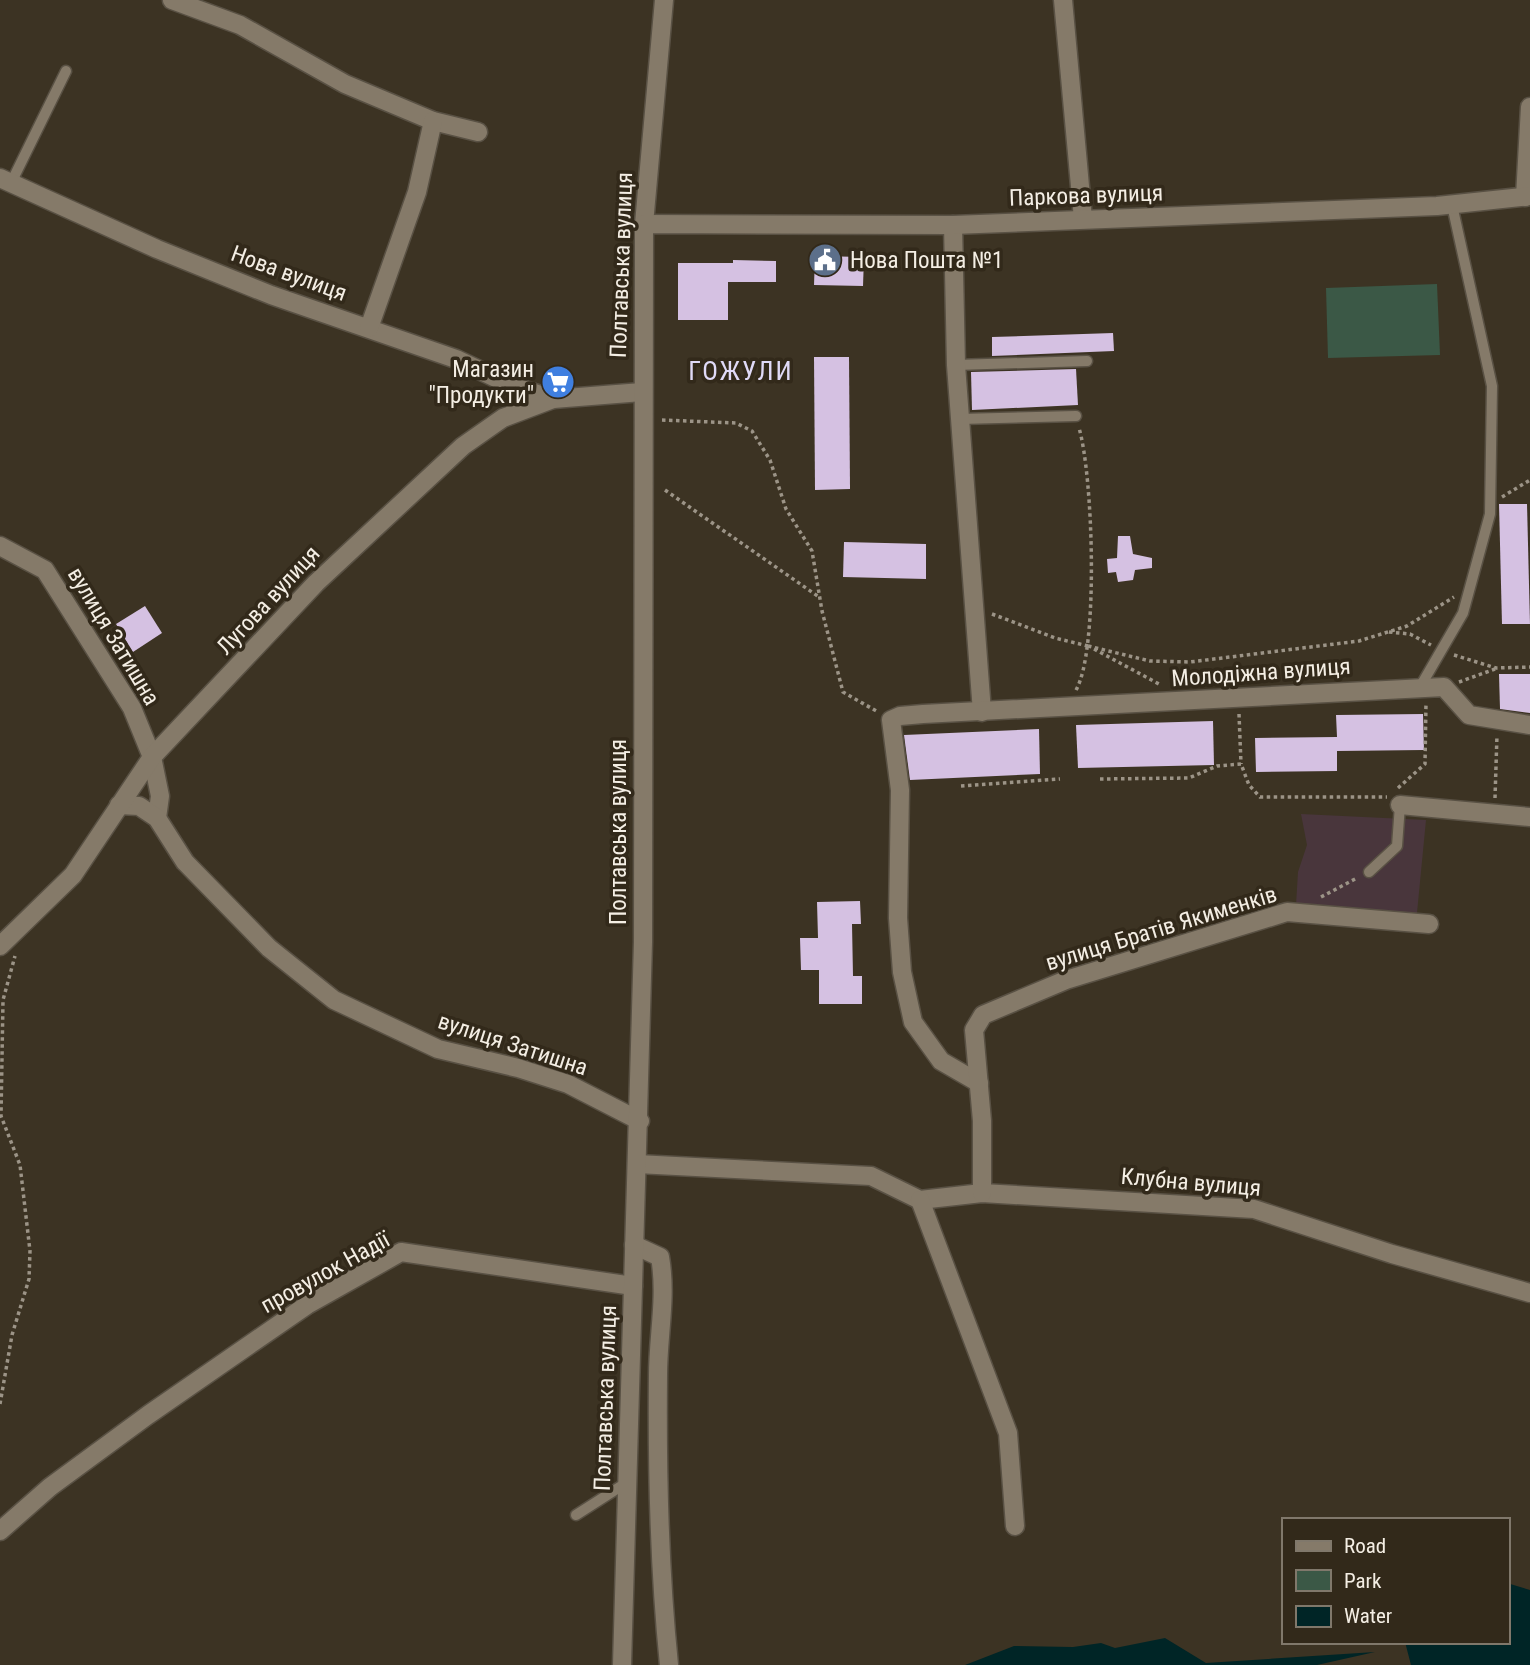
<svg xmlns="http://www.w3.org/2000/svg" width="1530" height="1665" viewBox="0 0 1530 1665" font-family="'Roboto Condensed',sans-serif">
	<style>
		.industrial { fill: #49363c }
		.green { fill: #3b5846 }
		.water { fill: #002526 }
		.building { fill: #d5c1e2 }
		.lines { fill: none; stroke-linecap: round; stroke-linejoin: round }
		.service-casing { stroke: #595144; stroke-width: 13 }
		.minor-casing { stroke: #595144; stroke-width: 21 }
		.tertiary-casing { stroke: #595144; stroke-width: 21 }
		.path { stroke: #9c9487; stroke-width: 3.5; stroke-dasharray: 3.5 3.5; stroke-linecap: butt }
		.service { stroke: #857a69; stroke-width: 10 }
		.minor { stroke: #857a69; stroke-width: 18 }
		.tertiary { stroke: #857a69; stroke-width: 18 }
		.labels { text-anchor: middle; stroke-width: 7; stroke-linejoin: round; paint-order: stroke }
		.street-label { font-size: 23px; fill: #f4eee4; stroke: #32291a }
		.poi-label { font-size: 23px; fill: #f4eee4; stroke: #32291a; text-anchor: start }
		.quarter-label { font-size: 26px; letter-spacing: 2px; fill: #e0daf7; stroke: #32291a }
	</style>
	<rect width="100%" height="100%" fill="#3c3323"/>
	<path class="industrial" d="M1301,814l125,6 -9,93 -121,-8 2,-33 9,-27z"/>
	<path class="green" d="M1437,284l3,71 -112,3 -2,-70z"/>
	<g class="water">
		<path d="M1507,1583l23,7v75h-119l-6,-23h102z"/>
		<path d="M1165,1638l41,25 169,-11 -58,13h-352l49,-19 59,1 28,-4 14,5z"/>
	</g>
	<g class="building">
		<path d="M815,256l49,1 -1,29 -49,-1z"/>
		<path d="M733,260l43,1v21h-48v38h-50v-57h55z"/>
		<path d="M1113,333l1,18 -122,5v-19z"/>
		<path d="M814,357h35l1,132 -35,1z"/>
		<path d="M1076,369l2,36 -106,5 -1,-38z"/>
		<path d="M1499,504h28l3,120h-28z"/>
		<path d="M1118,536h12l3,18 19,4v10l-17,2 -2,10 -15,2 -2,-10 -8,1 -1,-14 10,-1z"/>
		<path d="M844,542l82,2v35l-83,-2z"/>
		<path d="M145,606l17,27 -29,19 -17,-28z"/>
		<path d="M1499,674h31v39l-30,-4z"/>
		<path d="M1423,714l1,36 -87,1v20l-81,1 -1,-34 82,-1 -1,-22z"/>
		<path d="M1213,721l1,44 -136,3 -2,-43z"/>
		<path d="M1039,729l1,45 -130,6 -6,-45z"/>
		<path d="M860,901l1,23h-9l1,52h9v28h-43v-34h-18l-1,-32h18l-1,-36z"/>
	</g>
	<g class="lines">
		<defs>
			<g id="service">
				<path d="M11,183l55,-112"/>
				<path d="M956,365l131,-4"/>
				<path d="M960,419l116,-3"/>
				<path d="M1420,687l43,-74 27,-99 2,-128 -40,-181"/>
				<path d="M1369,872l28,-26 3,-41"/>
				<path d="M576,1515l50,-32"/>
			</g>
			<g id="minor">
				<path d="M172,0l68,25 105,59 88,37 45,11"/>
				<path d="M1063,0l20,219"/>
				<path d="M0,178l157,71 114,46 185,64 57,27 40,13"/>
				<path d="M1525,197l5,-90"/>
				<path d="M644,224l20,-224"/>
				<path d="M953,225l3,140 26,347"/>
				<path d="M369,328l48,-136 16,-71"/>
				<path d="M0,546l45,24 87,138 20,49 8,39 -3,22"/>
				<path d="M119,805l20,1 18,12 28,44 84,86 65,52 104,49 80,19 50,16 72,37"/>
				<path d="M1400,805l130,12"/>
				<path d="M0,946l73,-71 79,-118 164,-174 147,-137 40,-28 50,-19 89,-7"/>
				<path d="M979,1083l-38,-22 -28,-39 -11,-50 -4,-54 2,-128 -9,-70 9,-4 23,-2 521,-27 25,28 61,10"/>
				<path d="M637,1164l234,12 49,24 62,-7 272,16 138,45 138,39"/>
				<path d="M982,1193v-72l-8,-91 9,-15 83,-35 221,-68 142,12"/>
				<path d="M920,1200l88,233 7,93"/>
				<path d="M634,1245l26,12c7,40 -2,78 -2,118 -1,97 1,193 11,290"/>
				<path d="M0,1531l50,-44 98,-72 159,-110 94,-53 232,34"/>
			</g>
			<path id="tertiary" d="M622,1665l21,-723 1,-718 309,1 484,-19 93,-10"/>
		</defs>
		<use href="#service" class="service-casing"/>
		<use href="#minor" class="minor-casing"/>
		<use href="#tertiary" class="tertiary-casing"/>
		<g class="path">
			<path d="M662,420l74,3 16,8 18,29 16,49 26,42 10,60 21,81 35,20"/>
			<path d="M665,490l154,107"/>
			<path d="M1502,497l28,-17"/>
			<path d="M992,614l63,24 33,8"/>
			<path d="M1389,632l21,2 21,11"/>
			<path d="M1088,646l62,15 40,1 169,-21 48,-15 47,-29"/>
			<path d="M1094,649l65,35"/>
			<path d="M1454,655l42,13 34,-1"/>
			<path d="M1459,682l36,-13"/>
			<path d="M1076,690c23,-40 17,-215 3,-262"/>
			<path d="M1239,714l2,50"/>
			<path d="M1100,779l89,-1 28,-12 24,-2 8,21 11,12h127"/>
			<path d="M961,786l99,-7"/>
			<path d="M1398,788l27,-24 1,-61"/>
			<path d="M1495,798l2,-63"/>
			<path d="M1321,897l36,-19"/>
			<path d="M0,1404l12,-69 17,-56 1,-28 -10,-86 -19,-49 2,-116 12,-44"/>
		</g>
		<use href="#service" class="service"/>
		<use href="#minor" class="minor"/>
		<use href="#tertiary" class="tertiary"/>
	</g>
	<defs>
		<symbol id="civic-disc" viewBox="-11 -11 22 22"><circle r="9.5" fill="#5c6f8a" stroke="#32291a"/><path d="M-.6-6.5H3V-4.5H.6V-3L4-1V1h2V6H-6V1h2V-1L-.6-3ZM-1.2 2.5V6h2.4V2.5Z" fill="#fff"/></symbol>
		<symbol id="supermarket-disc" viewBox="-11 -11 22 22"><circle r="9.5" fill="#3f7fe0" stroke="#32291a"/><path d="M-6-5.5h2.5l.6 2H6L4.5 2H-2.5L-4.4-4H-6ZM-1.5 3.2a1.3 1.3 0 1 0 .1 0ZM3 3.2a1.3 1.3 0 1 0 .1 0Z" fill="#fff"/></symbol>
	</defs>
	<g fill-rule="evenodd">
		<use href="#civic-disc" x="806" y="241" width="38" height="38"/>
		<use href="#supermarket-disc" x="539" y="363" width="38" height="38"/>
	</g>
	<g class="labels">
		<g class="street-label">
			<text transform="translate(1086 195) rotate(-2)" y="8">Паркова вулиця</text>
			<text transform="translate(621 265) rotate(-88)" y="8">Полтавська вулиця</text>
			<text transform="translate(289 273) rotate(20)" y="8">Нова вулиця</text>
			<text transform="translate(268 600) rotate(-47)" y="8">Лугова вулиця</text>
			<text transform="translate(114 636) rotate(59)" y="8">вулиця Затишна</text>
			<text transform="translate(1261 672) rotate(-4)" y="8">Молодіжна вулиця</text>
			<text transform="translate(618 832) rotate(-90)" y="8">Полтавська вулиця</text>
			<text transform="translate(1161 928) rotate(-17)" y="8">вулиця Братів Якименків</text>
			<text transform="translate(513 1044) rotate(18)" y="8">вулиця Затишна</text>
			<text transform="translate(1191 1182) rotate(5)" y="8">Клубна вулиця</text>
			<text transform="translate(325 1272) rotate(-29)" y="8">провулок Надії</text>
			<text transform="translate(605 1398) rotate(-88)" y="8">Полтавська вулиця</text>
		</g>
		<g class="poi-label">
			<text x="850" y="268">Нова Пошта №1</text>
			<text x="534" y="377" text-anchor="end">Магазин<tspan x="534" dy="26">"Продукти"</tspan></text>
		</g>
		<g class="quarter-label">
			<text x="741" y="380">ГОЖУЛИ</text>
		</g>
	</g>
	<rect x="1282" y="1518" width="228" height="126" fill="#32291a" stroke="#80786b" stroke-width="2"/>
	<rect x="1296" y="1541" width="35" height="10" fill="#857a69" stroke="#80786b" stroke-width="2"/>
	<text x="1344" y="1553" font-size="21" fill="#f4eee4">Road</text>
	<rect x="1296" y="1570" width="35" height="21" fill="#3b5846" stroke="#80786b" stroke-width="2"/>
	<text x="1344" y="1588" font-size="21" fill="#f4eee4">Park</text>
	<rect x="1296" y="1606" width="35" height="21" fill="#002526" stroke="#80786b" stroke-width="2"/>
	<text x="1344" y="1623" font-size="21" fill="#f4eee4">Water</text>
</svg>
